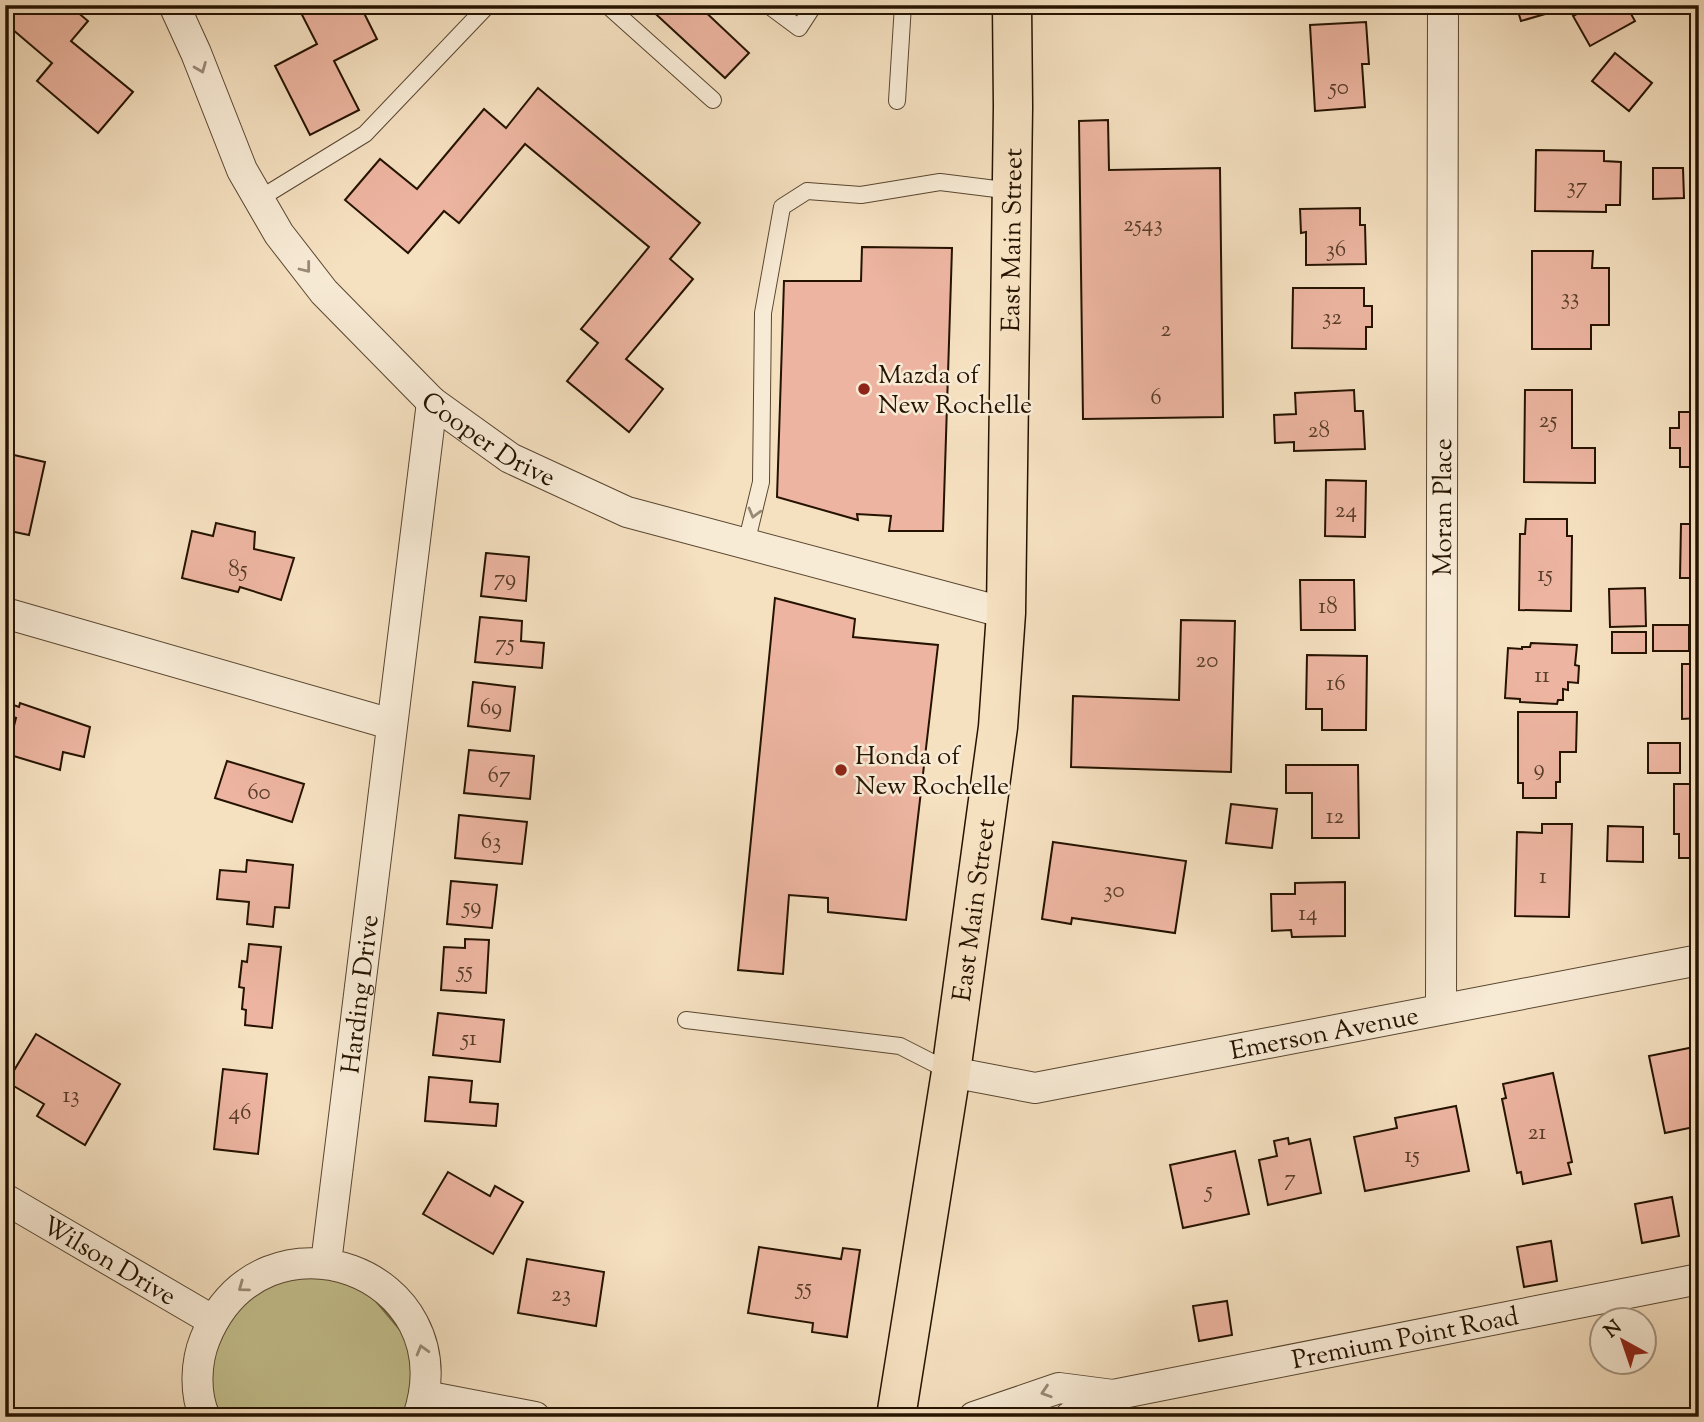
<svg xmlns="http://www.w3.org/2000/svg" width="1704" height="1422" viewBox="0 0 1704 1422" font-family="'Sorts Mill Goudy',serif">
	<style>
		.green { fill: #c3c08d; stroke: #746a46; stroke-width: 2 }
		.building { fill: #edb5a1; stroke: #251300; stroke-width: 2 }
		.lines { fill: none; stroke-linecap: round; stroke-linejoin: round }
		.service-casing { stroke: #594630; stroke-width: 18 }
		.minor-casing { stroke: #594630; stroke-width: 32 }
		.primary-casing { stroke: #251300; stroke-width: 41 }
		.service { stroke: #f8ebd6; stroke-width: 16 }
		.minor { stroke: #f8ebd6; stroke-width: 30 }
		.primary { stroke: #f5e0c0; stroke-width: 38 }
		.oneway { stroke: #998a76 }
		.poi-dot { fill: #8f2418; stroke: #f8ebd6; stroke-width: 2.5 }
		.labels { text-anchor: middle; stroke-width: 5; stroke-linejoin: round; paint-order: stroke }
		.number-label { font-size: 23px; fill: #573c28 }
		.street-label { font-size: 26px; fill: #251300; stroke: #f8ebd6 }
		.poi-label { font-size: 26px; fill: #251300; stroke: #f8ebd6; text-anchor: start }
	</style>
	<rect width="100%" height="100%" fill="#f5e0c0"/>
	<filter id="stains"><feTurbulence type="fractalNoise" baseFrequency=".00286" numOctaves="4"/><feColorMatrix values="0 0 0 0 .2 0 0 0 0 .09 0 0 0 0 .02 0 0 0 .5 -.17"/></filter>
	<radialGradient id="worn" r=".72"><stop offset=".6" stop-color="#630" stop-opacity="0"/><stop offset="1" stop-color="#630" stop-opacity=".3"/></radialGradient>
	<path class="green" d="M299,1272l65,15 43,51 6,33 -4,33 -6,13h-185l-9,-22 -1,-34 31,-60z"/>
	<g class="building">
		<path d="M5,5h64l19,16 -17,20 62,51 -35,41 -61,-52 15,-18 -47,-40z"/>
		<path d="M297,5h63l17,34 -43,22 25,49 -49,25 -35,-69 42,-22z"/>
		<path d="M646,5h52l51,48 -24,25z"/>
		<path d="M1516,5h56l1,1 -52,15z"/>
		<path d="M1593,5h33l9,16 -45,25 -17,-30z"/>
		<path d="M1366,22l3,42h-7l3,43 -50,4 -5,-86z"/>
		<path d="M1615,53l37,30 -23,28 -37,-30z"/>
		<path d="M538,88l162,135 -30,36 23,20 -67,80 37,30 -34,43 -62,-51 31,-38 -17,-14 68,-82 -124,-103 -66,79 -15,-12 -36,42 -63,-53 35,-41 37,30 67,-80 22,19z"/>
		<path d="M1696,92h3v66h-4z"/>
		<path d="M1108,120l1,50 111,-2 3,249 -140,2 -4,-298z"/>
		<path d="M1536,150l68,1v10l17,1 -1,43h-14v7l-71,-1z"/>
		<path d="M1653,168h30l1,30 -31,1z"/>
		<path d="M1360,208v17h5l1,39 -60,1v-33l-5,1 -1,-24z"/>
		<path d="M862,247l90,1 -9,283h-54l2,-15 -34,-2 1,6 -81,-23 7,-216h77z"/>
		<path d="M1532,251h61l-1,17h17v57h-18v24h-59z"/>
		<path d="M1293,288h71v18h8v21h-6v22l-74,-1z"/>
		<path d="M1354,390l1,21h8l2,38 -71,2v-9l-19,1 -1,-28 22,-1 -1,-21z"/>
		<path d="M1525,390h47v58h23v35l-71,-1z"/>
		<path d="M1679,412h20v55h-19v-19h-10v-20h9z"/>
		<path d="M5,453l40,9 -16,73 -24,-5z"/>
		<path d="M1326,480l40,1 -1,56 -40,-1z"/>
		<path d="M1526,519h41v17h5l-1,75 -52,-1 1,-76h5z"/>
		<path d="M216,523l39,9 -1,17 40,9 -13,42 -41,-13 -2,5 -56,-14 10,-47 21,5z"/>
		<path d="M1681,524h18v54h-19z"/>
		<path d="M486,553l43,4 -3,44 -45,-5z"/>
		<path d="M1300,580h54l1,50h-54z"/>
		<path d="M1645,588l1,38 -36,1 -1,-38z"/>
		<path d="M775,598l80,21 -2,18 85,8 -32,275 -78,-8v-14l-39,-3 -6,79 -45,-4z"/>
		<path d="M480,617l42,4 -1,20 23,2 -2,25 -67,-6z"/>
		<path d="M1181,620l54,1 -4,151 -160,-5 2,-71 106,4z"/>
		<rect x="1653" y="625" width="36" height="26"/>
		<rect x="1612" y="632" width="34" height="21"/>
		<path d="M1531,643l46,2 -2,20 4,1 -1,17 -10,-1v8l-5,-1v11h-5l-1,4 -37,-2v-3l-15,-1 3,-50 14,1v-2h8z"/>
		<path d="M1307,655l60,1 -1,74h-44v-21h-16z"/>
		<path d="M1682,664h17v54l-17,1z"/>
		<path d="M473,682l42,5 -5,44 -42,-5z"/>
		<path d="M5,702l14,5 1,-4 70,24 -6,30 -21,-5 -3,18 -53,-16 9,-36 -11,-4z"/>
		<path d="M1518,712h59l-1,40h-16v30h-4v16h-33v-15h-5z"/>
		<rect x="1648" y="743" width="32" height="30"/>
		<path d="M469,750l65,6 -4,43 -66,-6z"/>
		<path d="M227,761l77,23 -12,38 -77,-24z"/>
		<path d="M1286,765h72l1,73h-47v-45h-26z"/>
		<path d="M1674,784h25v74h-20v-24h-5z"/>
		<path d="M1231,804l46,5 -5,39 -46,-5z"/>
		<path d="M459,815l68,7 -5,42 -67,-6z"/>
		<path d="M1542,824h30l-3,93 -54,-1 2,-84 25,1z"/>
		<path d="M1608,826l35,1v35l-36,-1z"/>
		<path d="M1053,842l133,19 -11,72 -103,-15 -1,6 -29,-5z"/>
		<path d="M247,860l46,5 -4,43 -14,-1 -2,20 -26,-3 2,-22 -32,-3 3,-29 26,2z"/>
		<path d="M451,881l46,4 -5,43 -45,-4z"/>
		<path d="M1345,882v54l-53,1 -1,-7 -19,1 -1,-37h24v-11z"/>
		<path d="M465,939l24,1 -3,53 -45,-3 3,-43 21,1z"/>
		<path d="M249,944l32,3 -9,81 -27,-3 1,-15 -4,-1 2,-21 -5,-1 3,-26 5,1z"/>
		<path d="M438,1013l66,7 -4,42 -67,-7z"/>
		<path d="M36,1034l84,50 -35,61 -48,-29 7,-12 -37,-22z"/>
		<path d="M1699,1046v80l-34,7 -16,-77z"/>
		<path d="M223,1069l44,5 -9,80 -44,-5z"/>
		<path d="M1553,1073l19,89 -4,1 3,11 -48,10 -2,-12 -4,1 -15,-74 4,-1 -3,-14z"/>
		<path d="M429,1077l43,4 -2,21 28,2 -2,22 -71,-5z"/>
		<path d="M1456,1106l13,65 -104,20 -11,-54 43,-9 -2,-10z"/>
		<path d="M1288,1138l1,6 21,-5 11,54 -53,12 -9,-45 18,-4 -3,-15z"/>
		<path d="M1235,1151l14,63 -66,14 -13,-63z"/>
		<path d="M448,1172l42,24 5,-10 28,16 -30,52 -70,-40z"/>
		<path d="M1672,1197l7,39 -37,7 -7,-39z"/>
		<path d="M1551,1241l6,40 -33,6 -7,-40z"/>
		<path d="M759,1247l82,12 2,-11 17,2 -13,87 -35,-5 1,-9 -65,-10z"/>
		<path d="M527,1259l77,13 -8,54 -78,-13z"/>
		<path d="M1227,1301l5,34 -33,6 -6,-35z"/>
	</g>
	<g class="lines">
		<defs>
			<g id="service">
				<path d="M607,5l106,95"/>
				<path d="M768,5l31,23 15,-23"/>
				<path d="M897,101l6,-96"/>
				<path d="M259,199l106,-65 123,-129"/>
				<path d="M746,544l15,-62 2,-169 19,-106 25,-16 54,4 79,-13 72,9"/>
				<path d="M686,1020l214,26 51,26"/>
			</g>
			<g id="minor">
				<path id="s1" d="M174,5l22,48 46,117 37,64 45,58 108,110 78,56 117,54 379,101"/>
				<path d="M5,613l386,111"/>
				<path id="s2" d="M1441,1009l2,-1004"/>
				<path id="s3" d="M951,1072l84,16 664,-128"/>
				<path id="s4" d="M5,1199l207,121"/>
				<path id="s5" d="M326,1263l106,-861"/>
				<path d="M425,1396l110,21"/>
				<path d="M205,1417c-11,-23 -9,-56 0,-78 57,-141 262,-68 213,78"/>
				<path d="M974,1417l85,-29 54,7"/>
				<path id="s6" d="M1070,1417l43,-22 586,-116"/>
			</g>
			<g id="primary">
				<path id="s7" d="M896,1417l55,-345 47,-345 8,-114 7,-506 -1,-102"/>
			</g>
		</defs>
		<use href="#service" class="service-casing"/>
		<use href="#minor" class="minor-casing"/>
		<use href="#primary" class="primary-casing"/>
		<use href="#service" class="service"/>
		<use href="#minor" class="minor"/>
		<use href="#primary" class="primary"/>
	</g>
	<defs><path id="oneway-chevron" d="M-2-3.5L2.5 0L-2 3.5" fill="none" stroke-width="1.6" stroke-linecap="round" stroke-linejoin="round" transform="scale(1.75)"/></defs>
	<g class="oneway">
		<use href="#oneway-chevron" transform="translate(201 68) rotate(68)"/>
		<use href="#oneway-chevron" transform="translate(306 268) rotate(52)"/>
		<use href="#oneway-chevron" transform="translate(754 513) rotate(105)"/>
		<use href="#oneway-chevron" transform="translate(243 1287) rotate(144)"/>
		<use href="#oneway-chevron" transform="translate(422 1350) rotate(-106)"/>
		<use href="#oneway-chevron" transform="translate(1046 1392) rotate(162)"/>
	</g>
	<g class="poi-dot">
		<circle cx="864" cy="389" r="7"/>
		<circle cx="841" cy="770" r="7"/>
	</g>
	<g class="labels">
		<g class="number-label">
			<text x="1339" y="94">50</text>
			<text x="1577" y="193">37</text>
			<text x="1143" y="231">2543</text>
			<text x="1336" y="256">36</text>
			<text x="1570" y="304">33</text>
			<text x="1332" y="324">32</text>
			<text x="1166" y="336">2</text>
			<text x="1156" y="404">6</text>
			<text x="1548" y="427">25</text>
			<text x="1319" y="437">28</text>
			<text x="1346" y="517">24</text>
			<text x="238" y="576">85</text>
			<text x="1545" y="581">15</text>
			<text x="505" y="585">79</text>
			<text x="1328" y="613">18</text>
			<text x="505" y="650">75</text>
			<text x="1207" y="667">20</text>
			<text x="1542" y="682">11</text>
			<text x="1336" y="690">16</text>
			<text x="491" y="714">69</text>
			<text x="1539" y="775">9</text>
			<text x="499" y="782">67</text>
			<text x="259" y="799">60</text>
			<text x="1335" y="823">12</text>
			<text x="491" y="848">63</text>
			<text x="1543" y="883">1</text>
			<text x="1114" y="897">30</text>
			<text x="472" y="913">59</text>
			<text x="1308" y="920">14</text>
			<text x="465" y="977">55</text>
			<text x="469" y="1045">51</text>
			<text x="71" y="1102">13</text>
			<text x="240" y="1119">46</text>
			<text x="1537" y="1139">21</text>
			<text x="1412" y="1162">15</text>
			<text x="1290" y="1185">7</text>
			<text x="1209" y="1197">5</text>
			<text x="804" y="1294">55</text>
			<text x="561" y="1301">23</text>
		</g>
		<g class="street-label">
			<text dy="9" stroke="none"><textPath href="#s7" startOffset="1185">East Main Street</textPath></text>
			<text dy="9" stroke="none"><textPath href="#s1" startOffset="548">Cooper Drive</textPath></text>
			<text dy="9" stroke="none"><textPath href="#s2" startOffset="502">Moran Place</textPath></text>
			<text dy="9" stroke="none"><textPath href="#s7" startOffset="513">East Main Street</textPath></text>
			<text dy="9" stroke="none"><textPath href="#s5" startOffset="271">Harding Drive</textPath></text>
			<text dy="9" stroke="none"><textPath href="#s3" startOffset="380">Emerson Avenue</textPath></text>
			<text dy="9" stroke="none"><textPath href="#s4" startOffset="121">Wilson Drive</textPath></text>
			<text dy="9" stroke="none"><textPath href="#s6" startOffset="346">Premium Point Road</textPath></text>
		</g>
		<g class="poi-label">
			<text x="878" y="383">Mazda of<tspan x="878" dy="30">New Rochelle</tspan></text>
			<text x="855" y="764">Honda of<tspan x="855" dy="30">New Rochelle</tspan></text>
		</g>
	</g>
	<rect width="1704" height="1422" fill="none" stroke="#f5e0c0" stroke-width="28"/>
	<rect x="7" y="7" width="1690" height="1408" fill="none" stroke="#251300" stroke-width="3.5"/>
	<rect x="14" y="14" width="1676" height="1394" fill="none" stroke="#251300" stroke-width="2"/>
	<g transform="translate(1623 1341) rotate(320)"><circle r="33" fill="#f8ebd6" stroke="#a49580" stroke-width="2"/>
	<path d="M0-5L12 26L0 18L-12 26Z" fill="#8f2418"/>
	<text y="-10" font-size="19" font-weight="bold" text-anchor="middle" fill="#251300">N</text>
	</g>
	<rect width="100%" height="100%" filter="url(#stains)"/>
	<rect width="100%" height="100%" fill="url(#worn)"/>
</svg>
